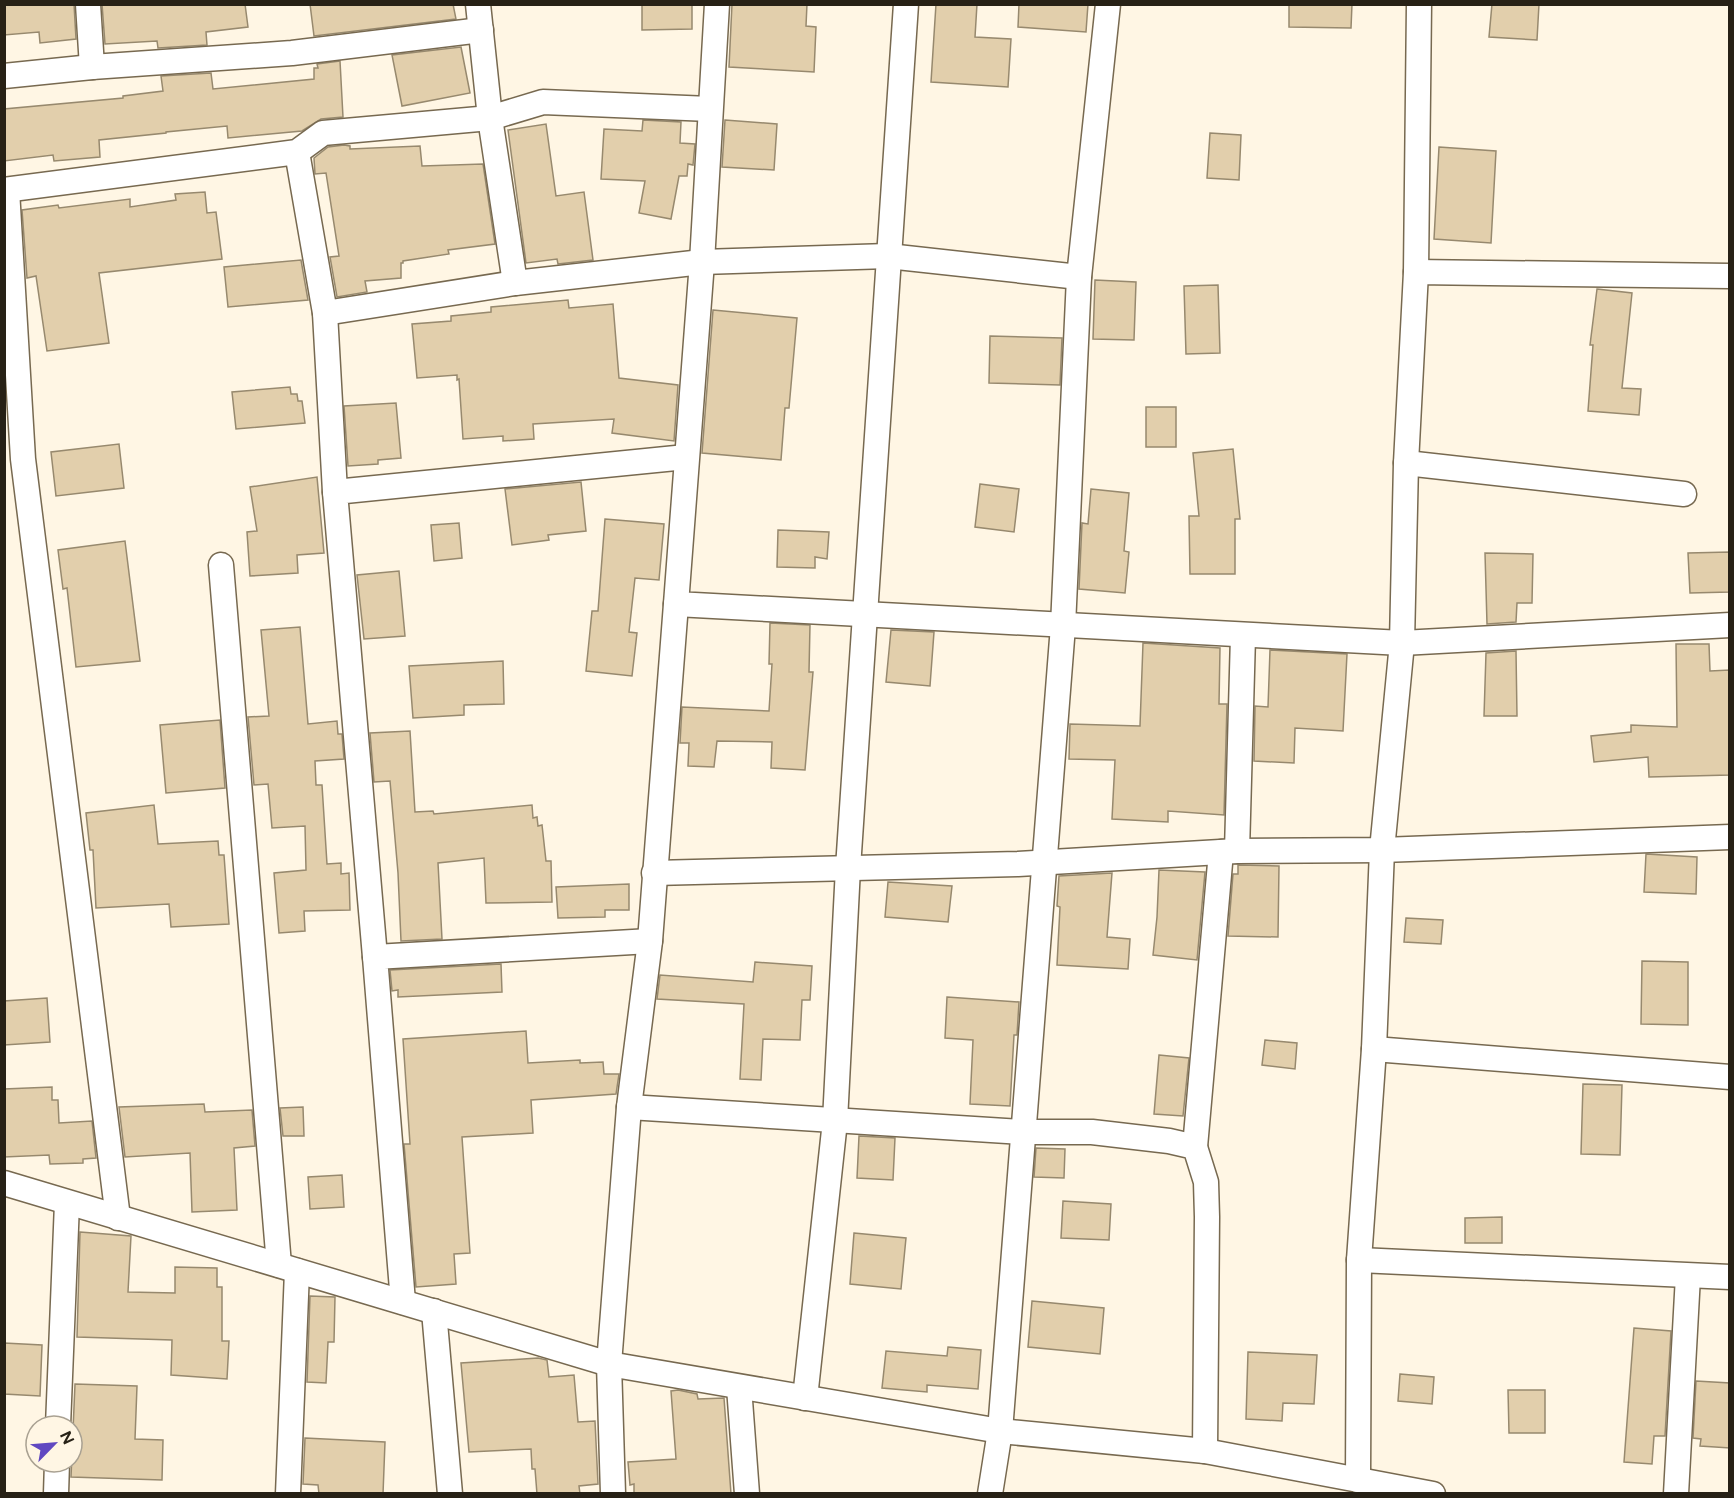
<svg xmlns="http://www.w3.org/2000/svg" width="1734" height="1498" viewBox="0 0 1734 1498" font-family="Figtree,sans-serif">
	<style>
		.building { fill: #e2cfac; stroke: #97896e; stroke-width: 1.5 }
		.lines { fill: none; stroke-linecap: round; stroke-linejoin: round }
		.minor-casing { stroke: #776950; stroke-width: 27 }
		.minor { stroke: #fff; stroke-width: 24 }
	</style>
	<rect width="100%" height="100%" fill="#fff6e4"/>
	<g class="building">
		<path d="M4,4h70l2,35 -36,4 -1,-11 -35,3z"/>
		<path d="M102,4h143l3,23 -42,5 1,13 -49,3 -1,-7 -52,3z"/>
		<path d="M310,4h143l3,15 -142,17z"/>
		<path d="M642,4h50v25l-50,1z"/>
		<path d="M732,4h75l-1,22 10,1 -2,45 -85,-5z"/>
		<path d="M936,4h41l-2,33 36,2 -3,48 -77,-5z"/>
		<path d="M1019,4h69l-2,28 -68,-5z"/>
		<path d="M1289,4h63l-1,24 -62,-1z"/>
		<path d="M1492,4h47l-2,36 -48,-3z"/>
		<path d="M461,47l9,46 -68,13 -10,-51z"/>
		<path d="M340,61l3,56 -22,2 -19,12 -74,7 -1,-12 -61,6v1l-67,7 1,17 -46,4 -1,-6 -49,6v-52l119,-11v-2l40,-5 -2,-15 50,-3 2,16 101,-10v-11h4l-1,-4z"/>
		<path d="M643,120l38,2 -1,21 15,1 -2,21 -5,-1 -1,12h-8l-8,43 -32,-6 6,-32 -44,-2 3,-50 38,2z"/>
		<path d="M725,120l52,4 -3,46 -52,-3z"/>
		<path d="M546,124l10,72 28,-4 9,68 -35,4 -1,-5 -31,4 -18,-133z"/>
		<path d="M1210,133l31,2 -2,45 -32,-2z"/>
		<path d="M344,145l6,1v3l70,-3 2,20 61,-2 12,80 -47,6 1,4 -46,7v2h-2v15l-36,3 2,11 -30,5 -7,-40 9,-1 -13,-83 -11,1 -1,-16 14,-11z"/>
		<path d="M1439,147l57,4 -5,92 -57,-4z"/>
		<path d="M205,192l2,21 9,-1 6,47 -123,14 10,70 -62,8 -11,-75 -9,2 -5,-68 36,-5 1,3 71,-9v8l46,-7 -1,-6z"/>
		<path d="M301,260l7,40 -80,7 -4,-40z"/>
		<path d="M1095,280l41,2 -2,58 -41,-1z"/>
		<path d="M1218,285l2,68 -34,1 -2,-68z"/>
		<path d="M1597,289l35,4 -10,95 19,1 -2,26 -51,-4 5,-66h-3z"/>
		<path d="M568,300l1,8 44,-4 6,74 59,7 -4,56 -62,-8 2,-14 -81,5 1,15 -31,2v-5l-40,3 -4,-60 -2,1v-5l-40,3 -5,-54 39,-3v-5l40,-4v-5z"/>
		<path d="M713,310l84,8 -8,90h-4l-4,52 -79,-7z"/>
		<path d="M990,336l72,2 -2,47 -71,-2z"/>
		<path d="M290,387l1,7h6l1,7h4l3,22 -69,6 -4,-37z"/>
		<path d="M396,403l5,55 -23,2v4l-30,2 -4,-60z"/>
		<rect x="1146" y="407" width="30" height="40"/>
		<path d="M119,444l5,44 -68,8 -5,-44z"/>
		<path d="M1233,449l7,70h-5v55h-45l-1,-58h10l-6,-63z"/>
		<path d="M317,477l7,76 -27,2 1,18 -48,3 -3,-44 10,-1 -7,-44z"/>
		<path d="M581,482l5,49 -38,4 1,5 -37,5 -7,-56z"/>
		<path d="M980,484l39,5 -5,43 -39,-5z"/>
		<path d="M1091,489l38,4 -5,58 5,1 -4,41 -46,-4 3,-66 6,1z"/>
		<path d="M605,519l59,5 -5,56 -24,-2 -6,54 8,1 -5,43 -46,-5 6,-60h6z"/>
		<path d="M459,523l3,35 -28,3 -3,-36z"/>
		<path d="M778,530l51,2 -2,27 -12,-2v11l-38,-1z"/>
		<path d="M125,541l15,120 -64,6 -9,-79 -4,1 -5,-39z"/>
		<path d="M1730,552v40l-40,1 -2,-40z"/>
		<path d="M1485,553l48,1 -1,49h-15l-1,19 -29,2z"/>
		<path d="M399,571l6,65 -41,3 -7,-64z"/>
		<path d="M770,623l40,2 -1,47h4l-8,98 -34,-2 1,-26 -55,-1 -3,26 -26,-1 1,-23h-9l2,-36 87,4 3,-47h-3z"/>
		<path d="M300,627l8,97 29,-3 1,13h4l2,25 -29,2 1,24h6l5,79 14,-1v11l8,-1 1,37 -46,1 1,20 -26,2 -5,-60 32,-3 -1,-44 -33,2 -4,-44 -14,1 -6,-68 21,-1 -8,-86z"/>
		<path d="M891,630l43,2 -4,54 -44,-4z"/>
		<path d="M1143,643l77,5 -1,56h8l-3,111 -56,-4v11l-56,-3 3,-59 -46,-1 1,-35 70,2z"/>
		<path d="M1676,644h33l1,27 20,-1v105l-81,2 -1,-20 -54,5 -3,-26 40,-4v-7l46,2z"/>
		<path d="M1270,650l77,4 -4,77 -48,-3 -1,35 -40,-2 1,-55 13,1z"/>
		<path d="M1516,651l1,65h-33l2,-63z"/>
		<path d="M503,661l1,43 -40,1v10l-51,3 -4,-52z"/>
		<path d="M220,720l5,68 -59,5 -6,-68z"/>
		<path d="M410,731l5,81 18,-1 1,3 98,-9 1,13 4,-1 1,9 4,-1 4,36h5l1,41 -66,1 -2,-45 -46,5 4,76 -41,2 -3,-68 -8,-92 -16,1 -4,-49z"/>
		<path d="M154,805l4,39 60,-3 1,14h5l5,69 -58,3 -2,-23 -73,4 -3,-58h-3l-4,-37z"/>
		<path d="M1646,854l51,3 -1,37 -52,-2z"/>
		<path d="M1238,865l41,1 -1,71 -50,-1 5,-62h5z"/>
		<path d="M1159,870l46,2 -8,88 -44,-5 4,-38z"/>
		<path d="M1112,873l-5,64 23,2 -2,30 -71,-4 3,-58 -3,-1 2,-30z"/>
		<path d="M888,882l64,4 -4,36 -63,-5z"/>
		<path d="M629,884v26h-24v7l-47,1 -2,-31z"/>
		<path d="M1406,918l37,2 -2,24 -37,-2z"/>
		<path d="M1642,961l46,1v63l-47,-1z"/>
		<path d="M755,962l57,4 -2,34h-8l-2,40 -37,-1 -2,41 -21,-1 4,-75 -87,-5 3,-24 93,7z"/>
		<path d="M501,964l1,28 -104,5v-7l-6,1 -2,-21z"/>
		<path d="M947,997l72,5 -2,33h-3l-4,71 -40,-2 3,-64 -28,-2z"/>
		<path d="M47,998l3,44 -46,3v-44z"/>
		<path d="M526,1031l2,32 52,-3v3l23,-1 1,12h15l-3,20 -85,6 2,33 -71,4 8,116 -16,1 2,30 -40,3 -12,-143h6l-7,-105z"/>
		<path d="M1265,1040l32,3 -2,26 -33,-4z"/>
		<path d="M1159,1055l30,3 -6,58 -29,-2z"/>
		<path d="M1583,1084l39,1 -2,70 -39,-1z"/>
		<path d="M52,1087v13h6l1,23 33,-2 4,37 -13,1v4l-33,1 -1,-9 -45,2v-68z"/>
		<path d="M204,1104l1,8 47,-2 3,36 -21,2 3,62 -45,2 -2,-59 -65,4 -6,-50z"/>
		<path d="M303,1107l1,29h-21l-3,-28z"/>
		<path d="M859,1136l36,2 -2,42 -36,-2z"/>
		<path d="M1036,1148l29,1 -1,29 -30,-1z"/>
		<path d="M342,1175l2,32 -34,2 -2,-32z"/>
		<path d="M1063,1201l48,3 -2,36 -48,-2z"/>
		<path d="M1502,1217v26h-37v-25z"/>
		<path d="M80,1232l51,4 -3,56 47,1v-26l42,1v19h5v54h7l-2,38 -56,-4 1,-35 -95,-3z"/>
		<path d="M854,1233l52,5 -5,51 -51,-5z"/>
		<path d="M310,1296l25,1 -1,45h-6l-2,41 -19,-1z"/>
		<path d="M1032,1301l72,7 -4,46 -72,-7z"/>
		<path d="M1634,1328l37,3 -6,105h-11l-2,28 -28,-2z"/>
		<path d="M4,1343l38,2 -2,51 -36,-2z"/>
		<path d="M948,1347l33,3 -3,39 -51,-4v7l-45,-4 4,-37 61,5z"/>
		<path d="M1248,1352l69,3 -3,49 -31,-1 -1,18 -36,-2z"/>
		<path d="M538,1358l9,2 2,17 25,-2 4,47 17,-1 3,63 -19,2 1,8h-43l-2,-25h-3l-1,-20 -62,3 -8,-89z"/>
		<path d="M1400,1374l34,3 -2,27 -34,-3z"/>
		<path d="M1696,1381l34,2v65l-30,-2 1,-7 -8,-1z"/>
		<path d="M75,1384l62,2 -2,53 28,1 -1,40 -91,-3z"/>
		<path d="M678,1390l19,4 1,5 26,-1 7,96h-97v-10l-4,1 -2,-23 48,-3 -5,-68z"/>
		<path d="M1508,1390h37v43h-36z"/>
		<path d="M305,1438l80,4 -2,52h-64l-1,-9 -15,-1z"/>
	</g>
	<g class="lines">
		<defs>
			<g id="minor">
				<path d="M88,4l4,63"/>
				<path d="M478,4l12,114 25,165"/>
				<path d="M717,4l-15,258 -26,342 726,39 328,-18"/>
				<path d="M4,76l88,-9 200,-14 189,-23"/>
				<path d="M297,152l28,161 190,-30 187,-21 186,-6 191,21 29,-273"/>
				<path d="M4,190l293,-38 26,-19 167,-15 53,-16 167,7"/>
				<path d="M7,190l16,269 95,759"/>
				<path d="M1416,272l3,-268"/>
				<path d="M325,313l10,179"/>
				<path d="M1406,463l278,31"/>
				<path d="M221,565l58,700"/>
				<path d="M1237,851l6,-215"/>
				<path d="M654,873l364,-9 219,-13 145,-1 348,-13"/>
				<path d="M375,957l-40,-465 351,-35"/>
				<path d="M1374,1049l356,28"/>
				<path d="M629,1107l394,25h69l77,9 26,6 11,35 1,35 -2,234"/>
				<path d="M1195,1147l26,-295"/>
				<path d="M4,1183l605,181 20,-257 21,-166 26,-337"/>
				<path d="M1359,1260l371,17"/>
				<path d="M403,1302l-28,-345 275,-16"/>
				<path d="M434,1311l16,183"/>
				<path d="M739,1387l8,107"/>
				<path d="M805,1398l30,-277 13,-253 58,-864"/>
				<path d="M58,1426l9,-223"/>
				<path d="M1358,1480l1,-220 15,-211 8,-199 20,-207 4,-180 10,-191 314,4"/>
				<path d="M56,1494l1,-32"/>
				<path d="M288,1494l9,-223"/>
				<path d="M613,1494l-4,-130 391,67 205,20 228,43"/>
				<path d="M990,1494l10,-63 63,-805 16,-349"/>
				<path d="M1676,1494l12,-218"/>
			</g>
		</defs>
		<use href="#minor" class="minor-casing"/>
		<use href="#minor" class="minor"/>
	</g>
	<rect width="1734" height="1498" fill="none" stroke="#272116" stroke-width="12"/>
	<g transform="translate(54 1444) rotate(65)"><circle r="28" fill="#fff6e4" stroke="#a9a192" stroke-width="1.5"/>
	<path d="M0-4.5L10 22L0 15L-10 22Z" fill="#6048c1"/>
	<text y="-9" font-size="16" font-weight="bold" text-anchor="middle" fill="#272116">N</text>
	</g>
</svg>
